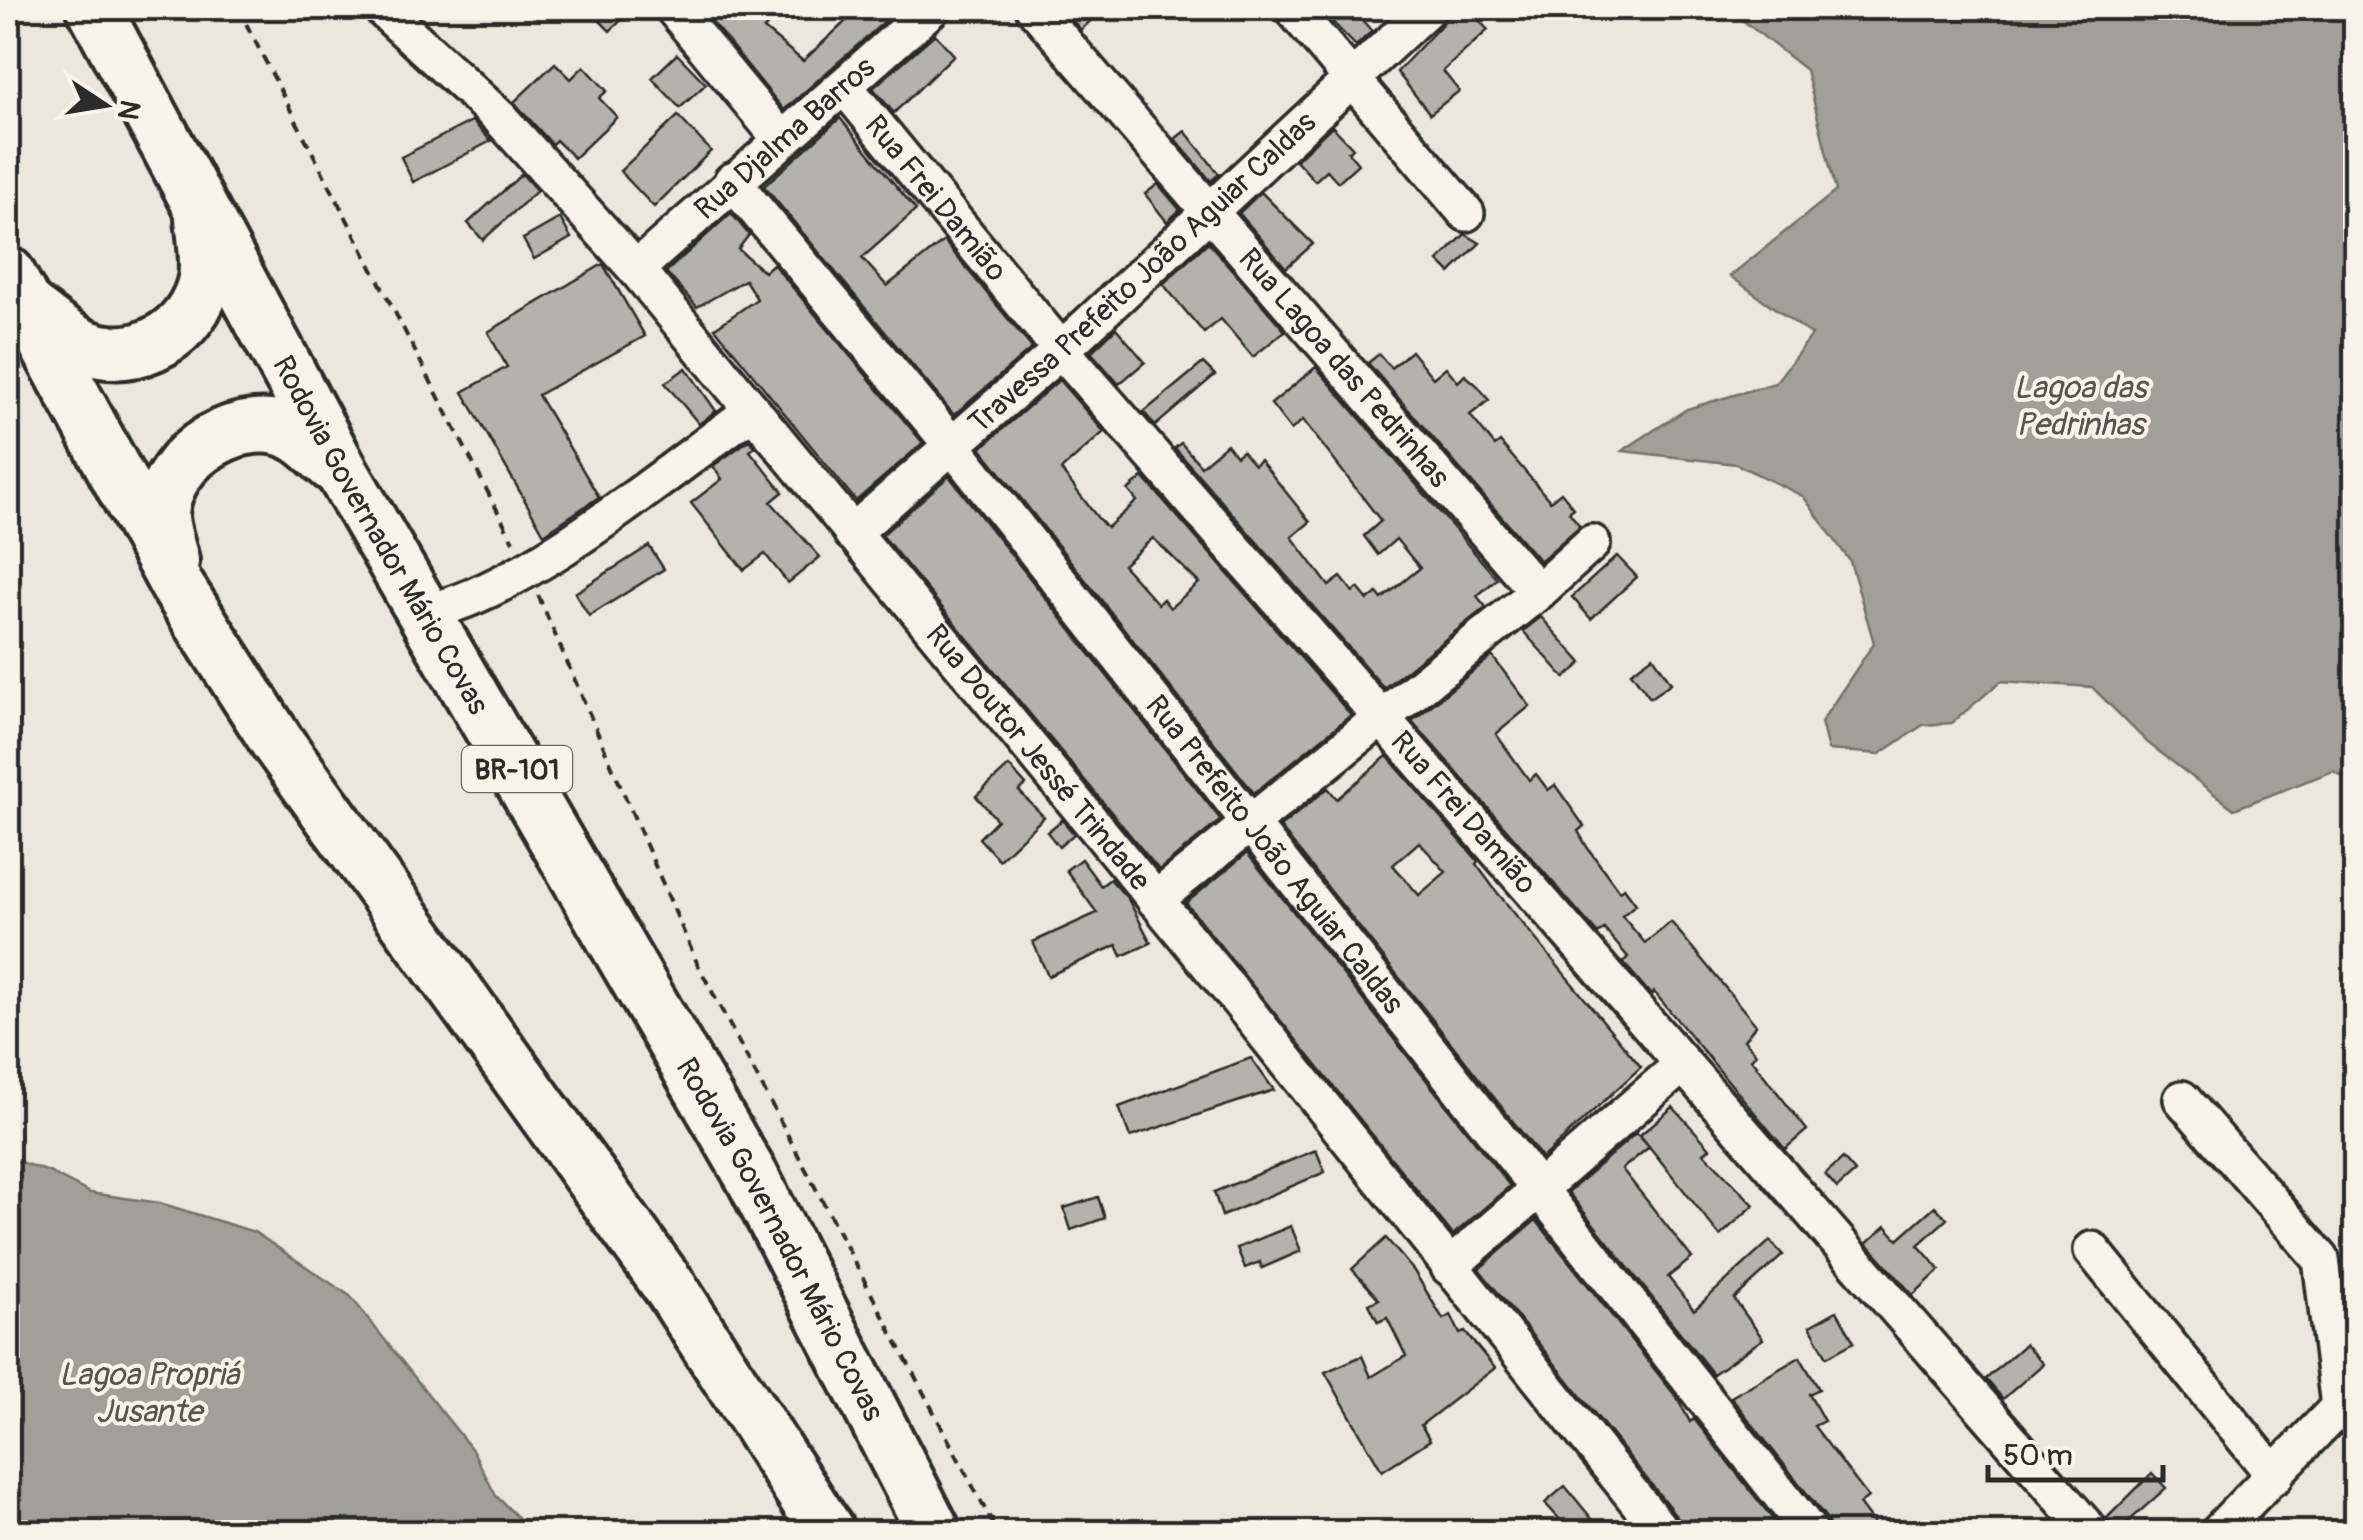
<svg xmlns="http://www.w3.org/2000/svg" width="2363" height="1540" viewBox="0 0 2363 1540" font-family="Pangolin,sans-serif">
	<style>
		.water { fill: #a29f98; stroke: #72716c; stroke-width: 2.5 }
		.building { fill: #b5b2ab; stroke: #2b2b2b; stroke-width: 2.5; fill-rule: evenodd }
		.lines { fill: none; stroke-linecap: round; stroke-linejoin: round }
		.minor-casing { stroke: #2b2b2b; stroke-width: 42 }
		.highway-casing { stroke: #2b2b2b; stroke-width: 60 }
		.path { stroke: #2b2b2b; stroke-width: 4; stroke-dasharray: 10 8; stroke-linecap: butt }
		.minor { stroke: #f7f3e8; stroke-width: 35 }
		.highway { stroke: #f7f3e8; stroke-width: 52 }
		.labels { text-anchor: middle; stroke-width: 8; stroke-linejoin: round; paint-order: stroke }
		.shield { fill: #f7f3e8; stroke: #686764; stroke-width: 2.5 }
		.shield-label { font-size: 28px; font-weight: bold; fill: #2b2b2b }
		.street-label { font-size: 30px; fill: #2b2b2b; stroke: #f7f3e8 }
		.water-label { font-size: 32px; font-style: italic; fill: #555451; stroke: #f7f3e8 }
	</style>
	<rect width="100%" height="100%" fill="#ebe7dd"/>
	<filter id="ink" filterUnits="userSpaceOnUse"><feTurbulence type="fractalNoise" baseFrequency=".01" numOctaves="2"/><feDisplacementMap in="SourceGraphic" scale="20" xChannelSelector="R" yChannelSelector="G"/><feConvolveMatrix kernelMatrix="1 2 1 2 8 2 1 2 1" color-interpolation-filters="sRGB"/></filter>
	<g filter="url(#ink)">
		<g class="water">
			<path d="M1727,8h628v775l-22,-12 -99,38 -86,-66 -56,-56 -91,-6 -49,42 -29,2 -43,29 -52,-4 -7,-28 53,-79 -24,-82 -47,-65 -67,-32 -114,-13 65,-42 88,-26 37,-48 -82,-59 106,-85 -30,-121z"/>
			<path d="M8,1158l41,14 41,21 70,10 94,29 96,64 123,155 23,45 37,36h-525z"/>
		</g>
		<g class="building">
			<path d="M587,8h47l-24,23z"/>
			<path d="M726,8h30l15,13 -7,8 39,32 57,-53h40l-116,102 -72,-88z"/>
			<path d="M1062,8h42l-23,22z"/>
			<path d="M1319,8h31l22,23 -16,15z"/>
			<path d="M1451,8h16l21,22 -45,41 16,20 -29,23 -33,-42 46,-49z"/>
			<path d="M935,34l19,21 -60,58 -21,-25z"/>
			<path d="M677,54l29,30 -26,24 -28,-30z"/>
			<path d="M555,63l16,16 13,-13 23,25 -8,7 18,19 -43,41 -18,-18 -4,4 -38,-42z"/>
			<path d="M678,116l33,35 -57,56 -34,-36z"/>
			<path d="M840,118l76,92 -54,48 25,28 57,-45 88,107 -78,67 -190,-229z"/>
			<path d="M472,121l19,20 -78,41 -12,-25z"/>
			<path d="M1332,126l21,22 -5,4 10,12 -20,18 -11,-12 -12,11 -19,-21z"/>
			<path d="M1185,131l34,43 -8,7 -36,-42z"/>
			<path d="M522,174l15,17 -54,49 -15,-17z"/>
			<path d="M1158,184l22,26 -13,12 -22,-28z"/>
			<path d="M1261,192l52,52 -27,24 -47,-55z"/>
			<path d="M731,213l18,22 -11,14 26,23 9,-8 150,179 -67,58 -141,-173 42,-29 -12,-19 -48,27 -31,-35z"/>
			<path d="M560,218l11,20 -37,21 -11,-20z"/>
			<path d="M1465,234l15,9 -30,30 -12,-12z"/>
			<path d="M1208,242l77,89 -32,26 -32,-38 -17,14 -41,-49z"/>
			<path d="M603,264l42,72 -107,59 61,102 -55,37 -81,-142 44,-25 -19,-35z"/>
			<path d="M1116,328l29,34 -26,22 -28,-32z"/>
			<path d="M1411,351l22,27 13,-11 12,15 7,-7 13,11 11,14 -19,15 25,31 5,-4 50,59 11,-9 13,16 -5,4 11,14 -40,35 -172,-198 11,-9 12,14z"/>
			<path d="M1203,363l12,12 -60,51 -11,-14z"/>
			<path d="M1316,367l181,212 -20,17 9,11 -102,81 -209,-240 6,-5 20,23 26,-22 9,12 6,-5 12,14 6,-5 50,62 -18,15 37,49 12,-9 12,15 5,-4 10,12 9,-7 5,6 38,-31 -24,-29 -18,16 -14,-19 17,-15 -78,-101 -12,10 -20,-26z"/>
			<path d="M686,368l30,43 -17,13 -34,-41z"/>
			<path d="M1059,380l45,52 -43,38 36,47 10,11 30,-27 -9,-11 15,-13 208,238 -97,78 -273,-345zM1153,538l46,45 -29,25 -7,-9 -5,5 -35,-39z"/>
			<path d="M749,440l6,7 -5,4 33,41 -12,10 49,55 -32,26 -23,-29 -21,16 -53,-67 31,-24 -9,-13z"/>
			<path d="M949,476l272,344 -62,50 -277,-335z"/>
			<path d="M649,546l15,23 -75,47 -14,-23z"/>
			<path d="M1617,556l20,21 -46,42 -19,-22z"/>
			<path d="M1541,617l41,46 -17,15 -42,-47z"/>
			<path d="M1492,656l38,50 -34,28 33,46 7,-6 12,16 7,-5 29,41 -6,5 9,16 32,44 5,-3 12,16 -14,12 23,27 26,-21 85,103 -12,15 12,14 -5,5 56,71 -22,19 -131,-157 -3,3 -28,-33 5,-5 -24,-28 -6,5 -186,-213z"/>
			<path d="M1653,656l18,27 -21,15 -19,-26z"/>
			<path d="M1387,756l91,105 -2,3 20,27 145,176 -99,91 -262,-331 48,-39 9,11zM1419,842l27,30 -27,23 -26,-30z"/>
			<path d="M1009,766l17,19 -7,6 25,26 -45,43 -20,-22 18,-18 -21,-24z"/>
			<path d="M1062,820l12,14 -15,13 -12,-15z"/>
			<path d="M1247,853l263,333 -57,49 -267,-332z"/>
			<path d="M1081,859l20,27 9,-7 18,20 23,44 -29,13 -5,-11 -69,31 -15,-34 64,-29 -31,-43z"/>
			<path d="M1251,1058l23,32 -144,47 -11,-30z"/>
			<path d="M1673,1107l37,41 -6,5 50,52 -34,31 -80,-101z"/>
			<path d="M1636,1133l13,14 -27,22 70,89 -24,19 26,33 76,-69 13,14 -49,44 29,40 -50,35 -145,-182z"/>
			<path d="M1316,1150l9,22 -103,44 -8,-24z"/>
			<path d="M1843,1158l12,14 -18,16 -12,-14z"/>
			<path d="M1098,1197l7,21 -34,12 -7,-22z"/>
			<path d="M1935,1206l12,13 -29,26 22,25 -27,25 -46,-52 19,-17 12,13z"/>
			<path d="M1536,1220l142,179 12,23 4,-3 89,113h-100l-4,-13 -200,-250z"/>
			<path d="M1291,1226l10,25 -39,17 -2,-6 -15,6 -8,-20z"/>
			<path d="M1386,1238l28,33 29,48 8,-4 9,19 5,-2 30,36 -74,57 9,15 -48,31 -57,-99 37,-16 9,21 35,-21 -19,-38 -9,4 -9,-18 10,-5 -27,-30z"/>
			<path d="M1837,1311l17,31 -27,15 -17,-31z"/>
			<path d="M2025,1344l18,20 -40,35 -17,-20z"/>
			<path d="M1800,1357l19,32 -10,5 15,27 -10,5 54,71 -9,7 21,28h-49l-4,-13 -96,-122z"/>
			<path d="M2152,1473l14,15 -49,44 -10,-14z"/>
			<path d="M1565,1486l32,39 -9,7h-17l-26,-29z"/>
		</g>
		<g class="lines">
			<defs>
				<g id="minor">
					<path id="s1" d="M381,8l118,109 137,152 603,732 423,531"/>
					<path d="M673,8l108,131"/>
					<path id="s2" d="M1034,8l504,584"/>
					<path d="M1292,8l174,205"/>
					<path id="s3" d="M844,86l217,264 1030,1182"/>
					<path id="s4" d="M732,181l219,263 859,1088"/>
					<path id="s5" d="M636,269l296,-261"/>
					<path id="s6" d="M852,533l209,-183 367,-342"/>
					<path d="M426,612c102,-22 238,-138 326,-201"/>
					<path d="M1155,900l383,-308 54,-49"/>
					<path d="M2182,1099l139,160 18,148 17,15"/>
					<path d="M2092,1250l183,226"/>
					<path d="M1449,1267l234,-203"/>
					<path d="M2218,1532l121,-125"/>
				</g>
				<g id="highway">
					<path id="s7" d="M94,8l249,466 409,703 182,355"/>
					<path d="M8,274l169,312 100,156 395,548 156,242"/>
					<path d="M29,309c19,13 36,30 58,38 51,19 107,-14 118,-68 3,-19 -1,-41 -3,-61"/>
					<path d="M172,561c-3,-14 -10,-32 -10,-46 2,-60 83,-110 136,-79 13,8 25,21 36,30"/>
				</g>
			</defs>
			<use href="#minor" class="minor-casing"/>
			<use href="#highway" class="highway-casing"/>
			<g class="path">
				<path d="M238,8l275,533"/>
				<path d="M538,595l160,370 299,567"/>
			</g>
			<use href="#minor" class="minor"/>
			<use href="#highway" class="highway"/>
		</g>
	</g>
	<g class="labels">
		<rect class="shield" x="462" y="746" width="110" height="46" rx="8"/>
		<g class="shield-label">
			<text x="517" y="779">BR-101</text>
		</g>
		<g class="street-label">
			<text dy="10" stroke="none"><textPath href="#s5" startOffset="198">Rua Djalma Barros</textPath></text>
			<text dy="10" stroke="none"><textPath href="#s3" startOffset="145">Rua Frei Damião</textPath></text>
			<text dy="10" stroke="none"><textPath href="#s6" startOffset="390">Travessa Prefeito João Aguiar Caldas</textPath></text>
			<text dy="10" stroke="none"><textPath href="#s2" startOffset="475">Rua Lagoa das Pedrinhas</textPath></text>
			<text dy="10" stroke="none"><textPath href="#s7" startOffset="600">Rodovia Governador Mário Covas</textPath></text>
			<text dy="10" stroke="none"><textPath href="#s1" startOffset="998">Rua Doutor Jessé Trindade</textPath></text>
			<text dy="10" stroke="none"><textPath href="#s3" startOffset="955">Rua Frei Damião</textPath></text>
			<text dy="10" stroke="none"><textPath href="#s4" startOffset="865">Rua Prefeito João Aguiar Caldas</textPath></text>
			<text dy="10" stroke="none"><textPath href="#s7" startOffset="1410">Rodovia Governador Mário Covas</textPath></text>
		</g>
		<g class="water-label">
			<text x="2080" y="398">Lagoa das<tspan x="2080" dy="37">Pedrinhas</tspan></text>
			<text x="149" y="1385">Lagoa Propriá<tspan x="149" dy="37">Jusante</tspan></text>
		</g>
	</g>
	<rect width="2363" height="1540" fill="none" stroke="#f7f3e8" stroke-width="40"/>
	<rect x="20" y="20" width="2323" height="1500" fill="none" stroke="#2b2b2b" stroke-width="4" filter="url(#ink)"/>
	<g transform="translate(105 105) rotate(102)" stroke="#f7f3e8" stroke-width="8" paint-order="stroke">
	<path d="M0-8L18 38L0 25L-18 38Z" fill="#2b2b2b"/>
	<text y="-15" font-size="28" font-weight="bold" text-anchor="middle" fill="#2b2b2b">N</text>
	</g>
	<path d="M1988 1465v15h175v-15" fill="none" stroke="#2b2b2b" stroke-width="5"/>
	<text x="2003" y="1465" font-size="30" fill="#2b2b2b" stroke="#f7f3e8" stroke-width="8" paint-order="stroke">50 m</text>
</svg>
